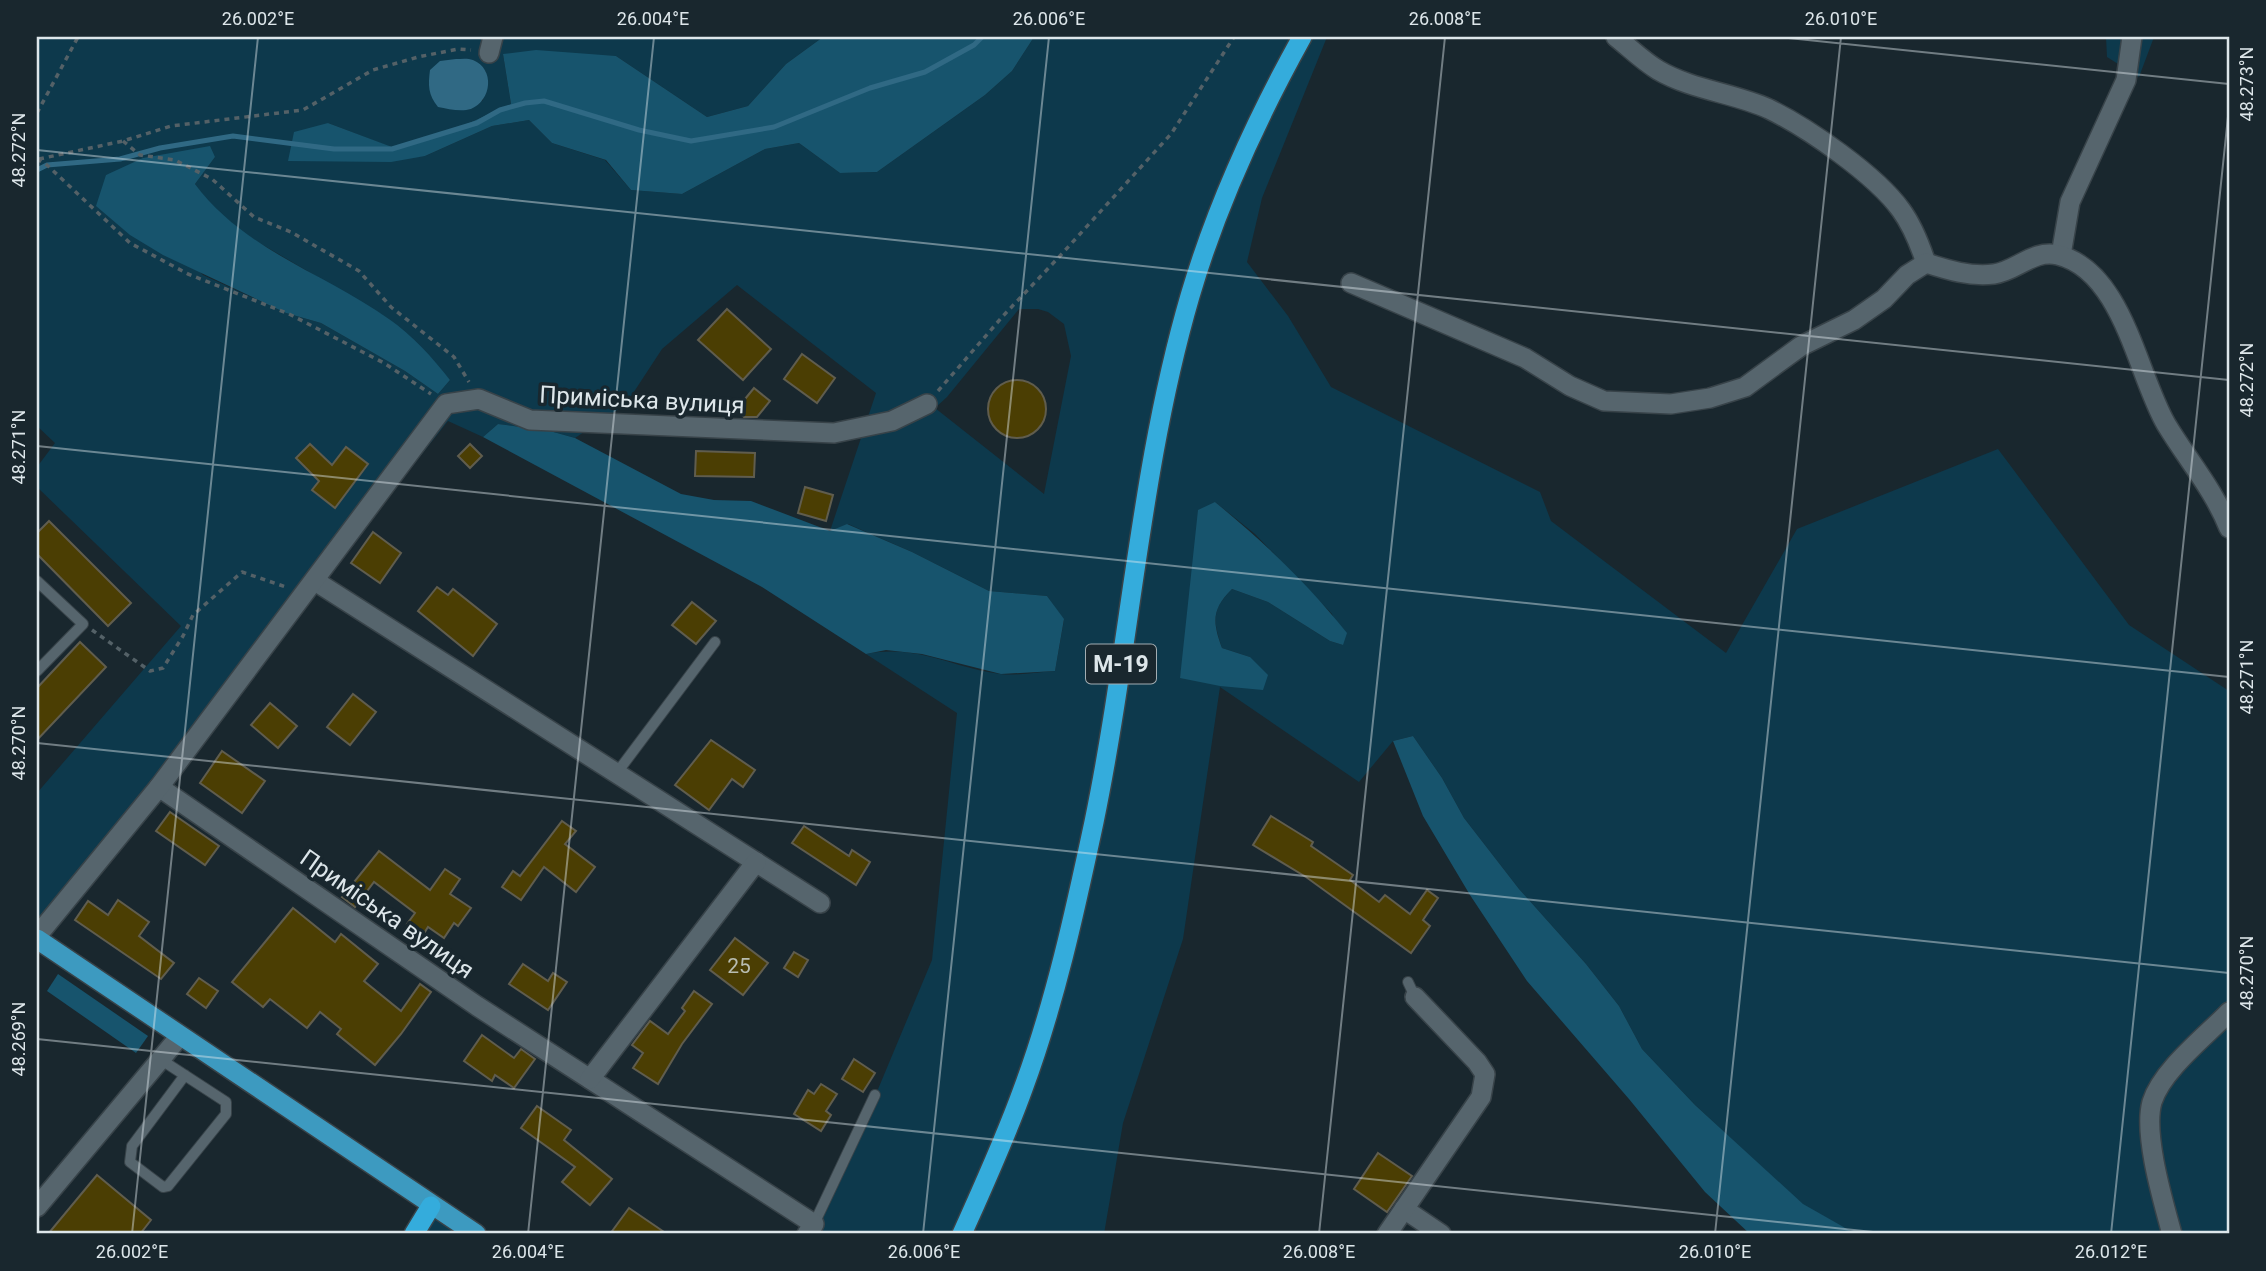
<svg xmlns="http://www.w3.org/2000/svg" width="2266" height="1271" viewBox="0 0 2266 1271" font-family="Roboto,sans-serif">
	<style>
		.green { fill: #0d394c; fill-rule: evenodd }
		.forest { fill: #17546d }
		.water { fill: #306984 }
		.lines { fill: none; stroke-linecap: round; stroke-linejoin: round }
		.stream { stroke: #306984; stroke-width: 5 }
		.building { fill: #4b3e03; stroke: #605d4e; stroke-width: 2 }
		.service-casing { stroke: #384349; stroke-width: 12 }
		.minor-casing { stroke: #384349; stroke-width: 22 }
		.primary-casing { stroke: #384349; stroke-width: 22 }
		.trunk-casing { stroke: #384349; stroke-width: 22 }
		.path { stroke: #546167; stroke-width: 3.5; stroke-dasharray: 5 5; stroke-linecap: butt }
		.service { stroke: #56656d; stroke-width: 10 }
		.minor { stroke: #56656d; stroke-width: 19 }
		.primary { stroke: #3d9ac0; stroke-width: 19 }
		.trunk { stroke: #34acdc; stroke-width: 19 }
		.ticks { fill: none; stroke: #dde6ea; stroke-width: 2; stroke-opacity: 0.45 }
		.labels { text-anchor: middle; stroke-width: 7; stroke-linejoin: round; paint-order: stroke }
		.number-label { font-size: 21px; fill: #b8bcb0 }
		.shield { fill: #19272e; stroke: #a2adb2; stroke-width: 2 }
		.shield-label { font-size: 23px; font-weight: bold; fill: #dde6ea }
		.street-label { font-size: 24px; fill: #dde6ea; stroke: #19272e }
		.neatline { fill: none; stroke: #dde6ea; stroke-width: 2.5 }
		.ticks-label { font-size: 18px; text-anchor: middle; fill: #dde6ea }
	</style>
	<rect width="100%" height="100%" fill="#19272e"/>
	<g class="green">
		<path d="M37,37h786l-37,27 -38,42 -41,11 -91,-61 -113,-2 8,50 -62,28 -58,15 -63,-24 -40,38 137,-5 67,-30 37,-6 23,23 53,17 26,30 51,4 83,-45 34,-6 41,30 37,-1 108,-77 27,-24 22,-34h293l-65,161 -15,64 41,54 43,71 209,105 11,29 175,132 71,-124 201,-80 131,176 100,66v543h-373l-53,-29 -108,-100 -53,-56 -23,-43 -33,-42 -67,-75 -55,-71 -22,-40 -29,-42 -20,5 -34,41 -139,-95 -37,252 -60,184 -19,111h-297l64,-128 61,-146 25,-247 -91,-59c53,-10 86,14 134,20 18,2 38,-2 55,-3l9,-51 -17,-24 -58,-5 -77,-39 -64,-28 -18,7 46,-138 -139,-108 -75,64 -36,55 -51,34 -25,-7 -52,-7 -15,13 -35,-16 -408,516 -3,-2v-142l144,-167 -144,-139v-20l18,-24 -18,-17zM456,59l17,1 13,12 -3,28 -12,9 -15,1zM215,157l-20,27 16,22 35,29 143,84 61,61 -12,14 -33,-23 -84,-48 -35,-10 -83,-38 -97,-100zM1019,309h19l10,3 16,12 7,32 -27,138 -109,-86 12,-11zM1215,502l40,32 77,80 11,31 -13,-4 -62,-39 -36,-13c-21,21 -19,32 -10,59l28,9 -70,21z"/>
		<path d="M2106,37h48l-15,40 -32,-20z"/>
		<path d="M430,1201l52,33h-74z"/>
	</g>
	<g class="forest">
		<path d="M823,37h211l-22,34 -27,24 -108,77 -37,1 -41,-30 -34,6 -83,45 -51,-4 -25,-30 -54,-17 -23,-23 -37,6 -67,30 -34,6 -103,-1 6,-29 34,-9 64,24 57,-15 62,-28 -8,-50 33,-4 80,6 91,61 41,-11 38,-42z"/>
		<path d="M210,146l5,11 -20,27c49,66 129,89 194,135 24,17 43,38 61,61l-12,14 -33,-23 -84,-48 -35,-10 -123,-58 -33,-20 -34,-29 10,-31 37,-17z"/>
		<path d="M498,424l52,7 25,7 106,56 33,6 37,1 79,30 17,-7 65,28 77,39 58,5 17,23 -9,52 -54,3 -79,-20 -36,-4 -20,4 -104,-67 -279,-150z"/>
		<path d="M1215,502c48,39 93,82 132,131l-4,12 -13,-4 -62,-39 -36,-13c-20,20 -20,32 -10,59l28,9 18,18 -5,15 -43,-4 -40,-8 18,-168z"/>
		<path d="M1413,736l29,42 22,40 55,71 67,75 33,42 23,43 53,56 108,99 53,30h-106l-45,-42 -76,-93 -102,-118 -57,-86 -47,-79 -30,-75z"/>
		<path d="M58,974l90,62 -12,17 -89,-62z"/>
	</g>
	<path class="water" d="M456,59c5,0 12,-1 17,1 22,9 19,40 -2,49 -10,3 -23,0 -33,-2 -10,-12 -10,-22 -8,-37l10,-9z"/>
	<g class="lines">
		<path class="stream" d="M37,170l10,-5 73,-6 40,-11 73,-12 101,13h58l85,-26 23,-13 25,-7 19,-2 95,29 52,11 83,-14 96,-39 55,-16 49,-27 8,-8"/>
	</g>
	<g class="building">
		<path d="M727,309l44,40 -28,31 -45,-40z"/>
		<path d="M802,354l33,24 -18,25 -33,-24z"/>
		<circle cx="1017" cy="409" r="29"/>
		<path d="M754,388l16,13 -13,16h-13l-8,-7z"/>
		<path d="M310,444l22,21 14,-18 22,17 -33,44 -23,-18 7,-9 -23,-23z"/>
		<path d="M470,444l12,12 -12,12 -12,-12z"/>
		<path d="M696,451l59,2 -1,24 -59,-1z"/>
		<path d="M805,487l28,8 -7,26 -28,-8z"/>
		<path d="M49,521l82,82 -23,23 -71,-72v-21z"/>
		<path d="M373,532l28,21 -21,30 -29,-20z"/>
		<path d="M437,587l11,8 5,-6 44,35 -24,32 -55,-45z"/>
		<path d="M692,602l24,19 -20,23 -24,-19z"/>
		<path d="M80,642l26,25 -69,73v-52z"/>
		<path d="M353,694l23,18 -26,33 -23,-18z"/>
		<path d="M270,703l27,23 -19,22 -27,-23z"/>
		<path d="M711,740l44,30 -12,17 -11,-8 -23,31 -34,-25z"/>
		<path d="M222,751l43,30 -23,32 -42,-30z"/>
		<path d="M170,812l49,34 -14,19 -49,-34z"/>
		<path d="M1271,816l42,26 -2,4 42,29 -3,5 29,22 6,-7 25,19 17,-24 11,8 -15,22 7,6 -19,27 -105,-76 -53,-32z"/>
		<path d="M562,821l14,10 -11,13 30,23 -19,25 -32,-25 -23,33 -19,-13 11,-16 7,5z"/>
		<path d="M804,826l45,30 3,-6 18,12 -14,23 -64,-42z"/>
		<path d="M379,851l51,39 15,-21 15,10 -10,15 21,14 -13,18 -4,-3 -10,15 -16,-11 -5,8 -16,-11 8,-11 -41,-31 -19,25 -13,-10z"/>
		<path d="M118,900l31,22 -10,14 35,27 -13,16 -86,-59 13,-19 20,14z"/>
		<path d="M293,908l42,34 6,-8 37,30 -14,17 37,30 19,-27 11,8 -30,42 -26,31 -38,-31 4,-5 -21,-17 -13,16 -37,-29 -7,8 -31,-25z"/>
		<path d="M735,938l33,25 -25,32 -33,-25z"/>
		<path d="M794,952l14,8 -10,17 -14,-9z"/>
		<path d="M523,964l25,17 5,-8 14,9 -19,28 -39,-26z"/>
		<path d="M199,978l19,13 -12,17 -19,-14z"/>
		<path d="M694,991l18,13 -30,40 -24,40 -25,-16 10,-15 -11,-8 18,-24 18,13 17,-23 -3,-3z"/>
		<path d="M482,1035l32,23 7,-9 14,10 -21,29 -19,-13 -3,6 -28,-20z"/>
		<path d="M854,1059l21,14 -12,19 -21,-13z"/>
		<path d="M821,1084l16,10 -11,17 5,4 -10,16 -27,-17 14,-24 6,4z"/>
		<path d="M537,1106l34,24 -7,10 48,39 -22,26 -28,-23 13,-15 -54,-39z"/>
		<path d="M1378,1153l34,23 -25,36 -33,-23z"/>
		<path d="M97,1175l54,45 -11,14h-92z"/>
		<path d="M629,1208l38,26h-57z"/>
	</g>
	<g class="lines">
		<defs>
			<g id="service">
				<path d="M37,581l46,43 -46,47"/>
				<path d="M616,774l99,-132"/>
				<path d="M1408,982l7,15"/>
				<path d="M160,1059l66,43v12l-58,72 -5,1 -33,-25 2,-16 53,-71"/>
				<path d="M814,1224l61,-129"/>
			</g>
			<g id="minor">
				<path d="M1616,37c14,11 27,24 42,33 34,20 76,23 111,39 39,19 107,66 132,101 11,15 19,35 25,53"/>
				<path d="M489,53l4,-16"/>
				<path d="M2061,255l9,-53 56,-122 6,-43"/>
				<path d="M1351,283l174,75 45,28 34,15 67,3 39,-6 35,-11 56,-41 53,-26 30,-21 23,-24 19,-12c22,7 44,14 68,11 23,-3 39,-25 64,-19 65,16 79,119 108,169 21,35 48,66 63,104"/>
				<path d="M315,581l505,322"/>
				<path d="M159,787l318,219 337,218 -7,10"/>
				<path d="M37,936l122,-149 287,-383 33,-5 51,21 304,13 58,-12 35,-17"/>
				<path d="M590,1079l166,-217"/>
				<path d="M37,1207l143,-171"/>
				<path d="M1404,1209l37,25"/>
				<path d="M1387,1234l94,-137 4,-23 -8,-12 -62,-65"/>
				<path d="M2172,1234c-9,-33 -29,-100 -20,-132 10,-32 54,-66 77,-90"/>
			</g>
			<path id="primary" d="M37,939l439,295"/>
			<g id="trunk">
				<path d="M414,1234l17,-28"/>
				<path d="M962,1234c21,-47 43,-95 61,-145 32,-86 52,-178 71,-267 36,-174 46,-355 96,-526 27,-92 66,-176 112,-259"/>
			</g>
		</defs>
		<use href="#service" class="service-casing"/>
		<use href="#minor" class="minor-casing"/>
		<use href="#primary" class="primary-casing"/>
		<use href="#trunk" class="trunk-casing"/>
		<g class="path">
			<path d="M37,113l41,-76"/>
			<path d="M123,141l17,14 35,5 37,19 42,38 37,15 68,39 32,36 63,50 15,25"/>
			<path d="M37,159l10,6 83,78 58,31 101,40 95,49 47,31"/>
			<path d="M39,159l84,-18 48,-15 132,-16 70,-40 45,-13 40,-8 13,1"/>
			<path d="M938,391l65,-75 56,-59 112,-123 63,-97"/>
			<path d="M92,630l58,41 13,-3 20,-32 10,-21 49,-43 44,15"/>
		</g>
		<use href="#service" class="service"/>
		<use href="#minor" class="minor"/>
		<use href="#primary" class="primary"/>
		<use href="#trunk" class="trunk"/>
	</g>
	<path class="ticks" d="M1779,37l450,47M37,150l2192,230M37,446l2192,231M37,743l2192,230M37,1039l1855,195M132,1234l126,-1197M528,1234l126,-1197M923,1234l126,-1197M1319,1234l126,-1197M1715,1234l126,-1197M2111,1234l118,-1127"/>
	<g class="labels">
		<g class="number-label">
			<text x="739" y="973">25</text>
		</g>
		<rect class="shield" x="1086" y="644.5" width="70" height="39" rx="5"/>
		<g class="shield-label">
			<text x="1121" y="672">М-19</text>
		</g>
		<g class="street-label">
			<text transform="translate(642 400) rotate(3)" y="8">Приміська вулиця</text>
			<text transform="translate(387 914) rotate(35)" y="8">Приміська вулиця</text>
		</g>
	</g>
	<rect width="2266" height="1271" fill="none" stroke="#19272e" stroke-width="77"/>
	<rect x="38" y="38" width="2190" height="1194" class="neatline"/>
	<g class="ticks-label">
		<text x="258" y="25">26.002°E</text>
		<text x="653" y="25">26.004°E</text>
		<text x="1049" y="25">26.006°E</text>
		<text x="1445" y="25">26.008°E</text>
		<text x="1841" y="25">26.010°E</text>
		<text transform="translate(2247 84) rotate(-90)" y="6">48.273°N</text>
		<text transform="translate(19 150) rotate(-90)" y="6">48.272°N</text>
		<text transform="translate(2247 380) rotate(-90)" y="6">48.272°N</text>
		<text transform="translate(19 447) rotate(-90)" y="6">48.271°N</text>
		<text transform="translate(2247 677) rotate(-90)" y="6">48.271°N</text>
		<text transform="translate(19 743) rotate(-90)" y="6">48.270°N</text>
		<text transform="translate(2247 973) rotate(-90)" y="6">48.270°N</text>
		<text transform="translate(19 1039) rotate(-90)" y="6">48.269°N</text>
		<text x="132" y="1258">26.002°E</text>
		<text x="528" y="1258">26.004°E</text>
		<text x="924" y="1258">26.006°E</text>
		<text x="1319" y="1258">26.008°E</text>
		<text x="1715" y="1258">26.010°E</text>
		<text x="2111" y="1258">26.012°E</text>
	</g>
</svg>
